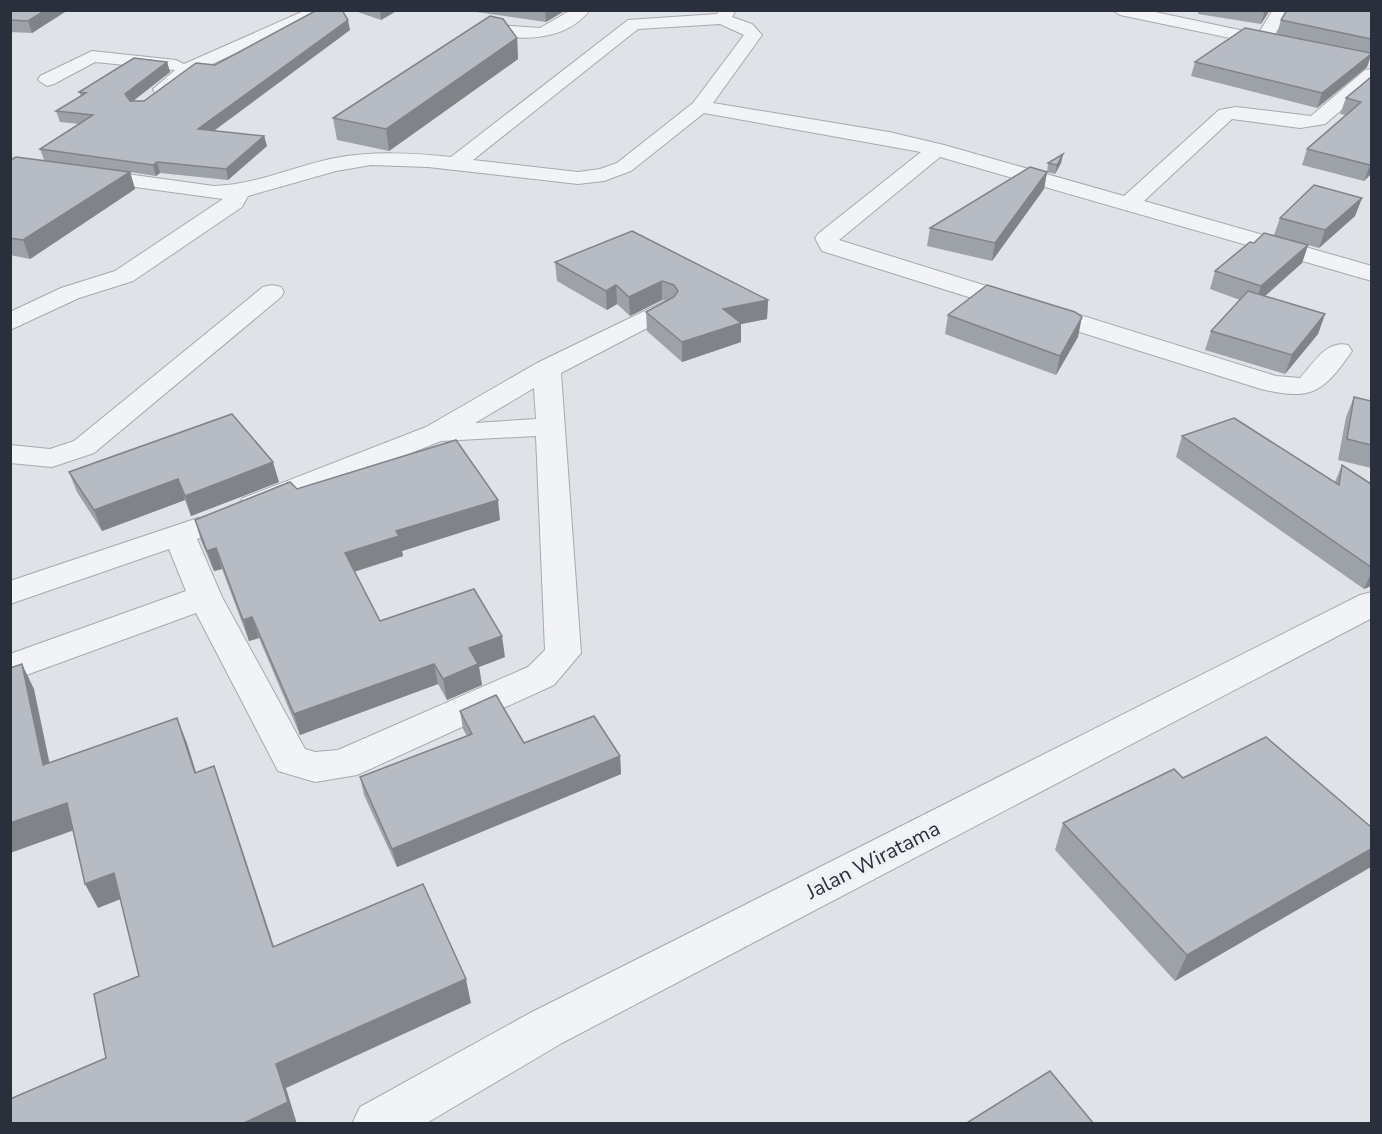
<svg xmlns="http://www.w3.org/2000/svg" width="1382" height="1134" viewBox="0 0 1382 1134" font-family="'Nunito Sans',sans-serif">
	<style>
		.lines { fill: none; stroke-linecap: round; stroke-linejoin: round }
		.minor-casing { stroke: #a5a9b0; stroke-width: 2 }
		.minor { fill: #f2f3f6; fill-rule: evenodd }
		.wall { fill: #9da1a8 }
		.shaded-wall { fill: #808388 }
		.building { fill: #b7bbc3; stroke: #808388; stroke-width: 1.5 }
		.labels { text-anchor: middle; stroke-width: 6; stroke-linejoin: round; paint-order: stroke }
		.near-street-label { font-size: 21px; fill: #2a2f3c; stroke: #eff1f5 }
	</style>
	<rect width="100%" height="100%" fill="#dfe2e7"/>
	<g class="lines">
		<defs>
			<g id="minor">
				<path d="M306,10h23l-130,60 -30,23h-14l-2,-4 22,-19 -80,-8 -41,22 -7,2 -9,-6 2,-4 52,-25 84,9 8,4z"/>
				<path d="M571,10h19c-20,25 -51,30 -81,27 -8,-1 -17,-1 -22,-7l9,-5 44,3z"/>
				<path d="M719,10h17l-4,7 20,7 10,11 -49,68 176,29 55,13 180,51 95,-86 17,-3 75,9 54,-46 7,-1v15l-47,40 -25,4 -68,-9 -88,82 228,65v15l-432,-124 -101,83 437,136 24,2c14,-15 26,-38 48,-33l4,6c-29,42 -41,50 -91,38l-439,-138 -7,-13 4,-5 102,-81 -217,-39 -73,58 -27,10 -26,3 -150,-17 -57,-2 -35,6 -88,25 -6,11 -109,74 -54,17 -69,32v-18l51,-24 54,-17 108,-72 -213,-29v-12l204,28c42,-1 80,-20 121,-28 39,-7 77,-5 116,-1l177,-137 89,-6zM720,24l24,11 -51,68 -76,60 -17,6 -22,3 -105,-12 165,-131z"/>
				<path d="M1112,10h34l112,24 15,-24h17l-17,27 11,2 3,4 -9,5 -158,-33z"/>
				<path d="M272,285l9,2 3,5 -3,5 -187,156 -42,14 -42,-4v-18l40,4 24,-8 189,-154z"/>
				<path d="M663,302l9,3 4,5 -4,5 -111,58 20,280 -27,32 -197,90 -42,7 -37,-11 -82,-158 -186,68v-27l176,-63 -17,-42 -159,55v-23l188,-63 11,3 5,7 -5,7 -12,4 25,58 83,152 10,3 23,-2 190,-83 17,-17 -9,-214 -95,5 -176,71 -11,3 -11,-3 -5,-7 5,-7 183,-71 111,-64zM534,388l2,31 -61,4z"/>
				<path d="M1372,592v26l-810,425 -137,81h-73l8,-17 170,-94 830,-418z"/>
			</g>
		</defs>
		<use href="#minor" class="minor-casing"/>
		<use href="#minor" class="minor"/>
	</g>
	<g class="wall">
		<path d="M10,10h58l-36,23 -22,-1z"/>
		<path d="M352,10h46l-17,10z"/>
		<path d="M462,10h104l-20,12z"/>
		<path d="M1199,10h71l-9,14 -63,-10z"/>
		<path d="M1371,10v46l-4,11 -50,41 -126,-32 4,-14 82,-28 4,-14z"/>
		<path d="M350,30l-136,101 50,5 3,10 -39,34 -68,-7 -4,3 -26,-4 5,17 -105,70 -20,-4v-94l34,-1 -4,-11 40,-25 -20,-2 -4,-11 25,-15 -2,-4 88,-30 3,10 -37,29h11l71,-36z"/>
		<path d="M517,38l1,21 -129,92 -52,-11 -4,-22z"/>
		<path d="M1371,77v97l-7,7 -62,-16 5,-16 39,-34 -6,-1 6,-16z"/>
		<path d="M1063,154l-2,9 -6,11 -8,-2 -3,17 -52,72 -65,-15 3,-18 117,-56 1,-9z"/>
		<path d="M1362,198l-7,18 -36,32 -11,-3 -6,18 -37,33 60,18 -7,20 -33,40 -80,-24 6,-19 29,-31 -30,-11 5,-18 39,-28 20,-8 6,-17z"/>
		<path d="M555,262l213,38 -1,19 -26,5v18l-59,20 -35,-31 -1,-19 20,-11 -4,-1 -32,16 -13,-12 -10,6 -50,-29z"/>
		<path d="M948,315l130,22 -22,38 -111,-41z"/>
		<path d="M1354,397l17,4v67l-33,-8 8,-43z"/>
		<path d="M1182,436l153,46 7,-17 29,19v102l-7,3 -188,-132z"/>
		<path d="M69,472l210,10 -88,34 -6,-16 -83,31 -25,-39z"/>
		<path d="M297,489l203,31 -98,31 1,5 -49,16 26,49 125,36 -26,10 3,18 -35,15 -9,-16 -138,51 -41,-97 -10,3 -27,-72 -8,2 -13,-30 -6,-21z"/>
		<path d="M460,711l64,32 96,13 1,18 -224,93 -33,-72 -4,-18 107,-41 -4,-7z"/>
		<path d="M1063,823l308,4 -196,154 -120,-131z"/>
	</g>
	<g class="shaded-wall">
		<path d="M46,10h22l-36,23 -4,-12z"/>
		<path d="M380,10h18l-17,10z"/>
		<path d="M545,10h21l-20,12z"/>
		<path d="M1265,10h5l-9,14z"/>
		<path d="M348,20l2,10 -149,110 -3,-11z"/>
		<path d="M517,38l1,21 -129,92 -3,-22z"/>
		<path d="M1371,54l-4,13 -50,41 5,-15z"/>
		<path d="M167,62l3,10 -42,33 -3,-11z"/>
		<path d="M264,136l3,10 -39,34 -2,-11z"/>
		<path d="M1063,154l-2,9 -6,11 2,-9z"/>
		<path d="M157,162l3,11 -4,3 -3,-11z"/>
		<path d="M1371,163v11l-7,7 6,-16z"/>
		<path d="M130,172l5,17 -105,70 -7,-19z"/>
		<path d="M1047,172l-3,17 -52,72 3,-18z"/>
		<path d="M1362,198l-7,18 -36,32 6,-18z"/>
		<path d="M1308,245l-6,18 -47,42 6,-19z"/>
		<path d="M662,281v19l-32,16 -1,-19z"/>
		<path d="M616,285l1,19 -10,6 -1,-19z"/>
		<path d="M768,300l-1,19 -26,5v18l-59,20v-20l41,-33z"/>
		<path d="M1325,314l-7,20 -33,40 7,-19z"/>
		<path d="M1082,317l-4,20 -22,38 4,-19z"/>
		<path d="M273,462l6,20 -88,34 -6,-20z"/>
		<path d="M178,479l7,21 -83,31 -8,-21z"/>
		<path d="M498,500l2,20 -98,31 1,5 -53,17 -5,-20 51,-22z"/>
		<path d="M216,548l6,21 -8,2 -7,-20z"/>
		<path d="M1371,573v13l-7,3z"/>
		<path d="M252,617l7,21 -10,3 -6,-21z"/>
		<path d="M502,636l3,21 -26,10 3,18 -35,15 -4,-21 26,-31z"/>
		<path d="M22,664l12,25 21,100 -12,-24z"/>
		<path d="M434,664l4,20 -138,51 -6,-21z"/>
		<path d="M177,718l10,25 17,55 -9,-25z"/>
		<path d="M620,756l1,18 -224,93 -5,-18z"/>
		<path d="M214,766l9,25 59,180 -9,-24z"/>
		<path d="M67,803l13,25 -70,25v-30z"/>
		<path d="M1371,849v18l-196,114 12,-26z"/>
		<path d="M114,873l12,24 -28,11 -13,-24z"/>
		<path d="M466,979l5,24 -185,85 11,36h-55l34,-60z"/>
	</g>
	<g class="building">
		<path d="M10,10h36l-18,11 -18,-1z"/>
		<path d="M317,10h25l6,10 -150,109 66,7 -38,33 -69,-7 -4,3 -113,-16 53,-34 -37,-4 30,-18 -7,-1 55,-34 33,4 -42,32 5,7h14l52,-38 19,2z"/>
		<path d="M1287,10h84v29l-90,-19z"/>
		<path d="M490,16l13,3 14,19 -131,91 -53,-11z"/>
		<path d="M1245,28l126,25v1l-49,39 -127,-31z"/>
		<path d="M1371,77v86l-1,2 -63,-16 54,-47 -15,-4z"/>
		<path d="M1063,154l-6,11 -9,-2z"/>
		<path d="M16,157l114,15 -107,68 -13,-2v-77z"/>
		<path d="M1030,167l17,5 -52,71 -65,-15z"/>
		<path d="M1314,185l48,13 -37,32 -45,-12z"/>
		<path d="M632,231l136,69 -45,9 18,14 -59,19 -36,-30 28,-15 4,-6 -4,-6 -12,-4 -33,16 -13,-12 -10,6 -51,-29z"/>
		<path d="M1264,233l44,12 -47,41 -46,-15 35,-29 4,1z"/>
		<path d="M987,285l88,27 7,5 -22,39 -112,-41z"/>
		<path d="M1248,291l77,23 -33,41 -81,-24z"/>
		<path d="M1354,397l17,4v44l-24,-6z"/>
		<path d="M232,414l41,48 -88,34 -7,-17 -84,31 -25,-38z"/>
		<path d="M1234,418l105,67 3,-20 29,19v83l-189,-131z"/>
		<path d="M456,440l42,60 -102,31 3,5 -54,17 35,68 94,-32 28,47 -33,12 9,16 -35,15 -9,-15 -140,50 -42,-97 -9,3 -27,-72 -9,3 -12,-31 95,-38 7,7z"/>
		<path d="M22,664l21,101 134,-47 18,55 19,-7 59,181 150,-63 43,95 -190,85 12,38 -46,22h-232v-25l96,-41 -12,-64 45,-18 -25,-103 -29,11 -18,-81 -57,20v-155z"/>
		<path d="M496,695l28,48 70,-27 26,40 -228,93 -32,-72 112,-43 -12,-23z"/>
		<path d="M1266,737l105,90v22l-184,106 -124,-132 111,-54 9,9z"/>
		<path d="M1050,1071l44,53h-129z"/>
	</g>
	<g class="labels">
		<g class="near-street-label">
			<text transform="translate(873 860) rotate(-27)" y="7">Jalan Wiratama</text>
		</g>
	</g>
	<rect width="1382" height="1134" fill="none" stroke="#2a2f3c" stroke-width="24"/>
</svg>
